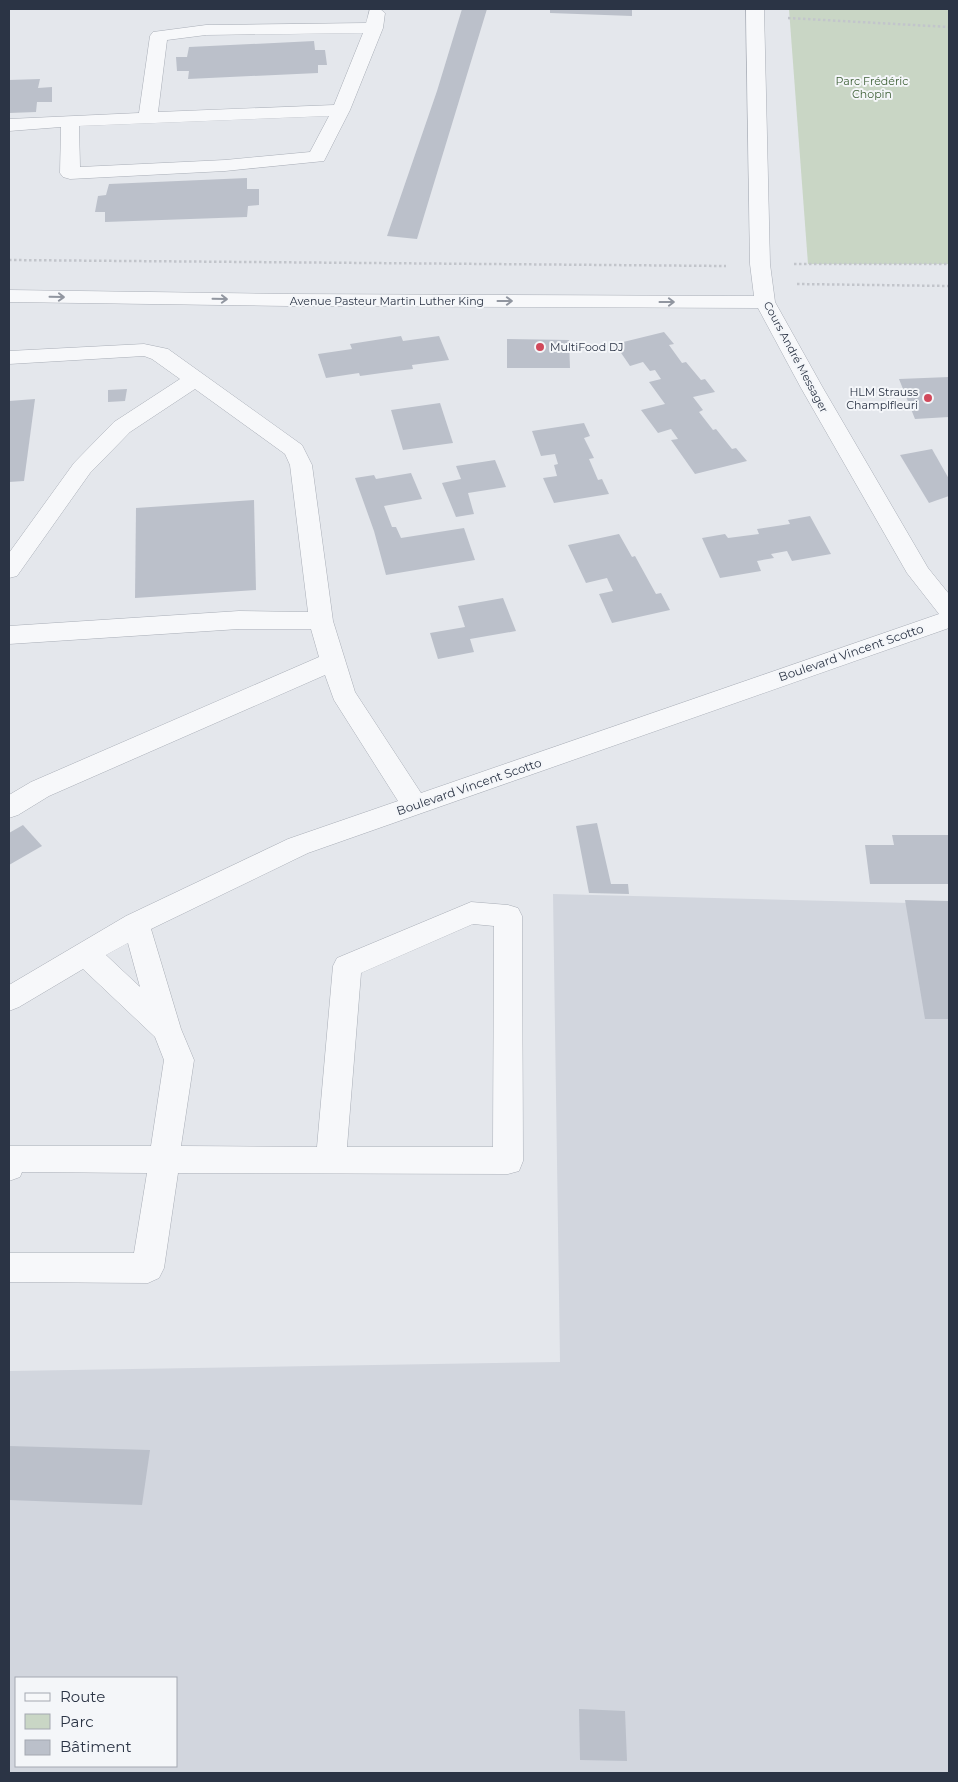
<svg xmlns="http://www.w3.org/2000/svg" width="958" height="1782" viewBox="0 0 958 1782" font-family="Montserrat,sans-serif">
	<style>
		.built { fill: #d2d6de; fill-rule: evenodd }
		.green { fill: #c9d6c5 }
		.building { fill: #bbc0ca }
		.lines { fill: none; stroke-linecap: round; stroke-linejoin: round }
		.minor-casing { stroke: #a9aeb7; stroke-width: 1 }
		.path { stroke: #c2c5cb; stroke-width: 2.5; stroke-dasharray: 2.5 2.5; stroke-linecap: butt }
		.minor { fill: #f7f8fa; fill-rule: evenodd }
		.oneway { stroke: #9196a0 }
		.poi-dot { fill: #d1495b; stroke: #f4f6f9; stroke-width: 2 }
		.labels { text-anchor: middle; stroke-width: 4; stroke-linejoin: round; paint-order: stroke }
		.far-park-label { font-size: 11px; fill: #3f6138; stroke: #f4f6f9 }
		.far-street-label { font-size: 11px; fill: #2b3445; stroke: #f4f6f9 }
		.far-poi-label { font-size: 11px; fill: #2b3445; stroke: #f4f6f9; text-anchor: start }
		.street-label { font-size: 12px; fill: #2b3445; stroke: #f4f6f9 }
	</style>
	<rect width="100%" height="100%" fill="#e4e7ec"/>
	<path class="built" d="M553,894l396,10v869h-940v-402l551,-9zM16,1678h160v88h-160z"/>
	<path class="green" d="M789,9h160v255h-141z"/>
	<g class="building">
		<path d="M462,9h25l-70,230 -30,-3 50,-145z"/>
		<path d="M550,9h82v7l-82,-3z"/>
		<path d="M314,41l1,9h10l2,15h-9v8l-130,6 1,-8h-12l-1,-14h11l2,-10z"/>
		<path d="M40,79l-2,9 14,-1v15h-15l-1,10 -27,1v-33z"/>
		<path d="M247,178v11h12v16l-11,1 -1,11 -142,5v-10h-10l3,-16 8,-1 3,-11z"/>
		<path d="M664,332l10,12 -5,1 13,18 4,-1 15,18 4,-1 10,13 -22,5 10,13 -4,2 14,18 3,-1 16,20 4,-1 11,13 -52,13 -24,-34 7,-1 -7,-10 -13,4 -17,-23 24,-6 -16,-22 12,-3 -6,-9 -5,1 -7,-9 -13,4 -15,-22z"/>
		<path d="M401,336l2,5 36,-5 10,24 -37,5 1,4 -17,2 -36,5 -1,-3 -33,5 -8,-24 34,-5 -2,-5z"/>
		<path d="M507,339l62,1 1,28h-63z"/>
		<path d="M949,377v40l-34,2 -16,-40z"/>
		<path d="M127,389l-2,12 -17,1v-12z"/>
		<path d="M35,399l-11,82 -15,1v-81z"/>
		<path d="M440,403l13,40 -50,7 -12,-40z"/>
		<path d="M584,423l6,13 -6,2 10,20 -5,1 9,21 4,-1 7,15 -55,9 -11,-25 14,-2 -3,-11 4,-1 -3,-10 -14,2 -9,-25z"/>
		<path d="M932,449l17,30v17l-20,7 -29,-48z"/>
		<path d="M495,460l11,27 -38,6 6,21 -18,3 -14,-34 19,-4 -5,-13z"/>
		<path d="M411,473l11,26 -38,7 8,21h4l5,11 63,-10 11,32 -89,15 -12,-44 -19,-53 19,-3 2,4z"/>
		<path d="M254,500l2,90 -121,8 1,-90z"/>
		<path d="M810,516l21,38 -39,7 -5,-10 -16,3 3,4 -17,3 4,10 -41,7 -18,-40 23,-4 3,4 31,-4 -2,-5 33,-5 -2,-4z"/>
		<path d="M619,534l13,23 3,-1 21,38 5,-1 9,17 -58,13 -13,-29 14,-3 -6,-13 -21,5 -18,-38z"/>
		<path d="M503,598l13,33 -46,8 4,13 -36,7 -8,-26 35,-6 -7,-21z"/>
		<path d="M597,823l14,61h17l1,10 -40,-1 -13,-67z"/>
		<path d="M23,825l19,21 -33,19v-32z"/>
		<path d="M892,835h57v49h-79l-5,-39h29z"/>
		<path d="M905,900l44,1v118h-24z"/>
		<path d="M9,1446l141,4 -8,55 -133,-5z"/>
		<path d="M579,1709l46,2 2,50 -47,-1z"/>
	</g>
	<g class="lines">
		<defs>
			<g id="minor">
				<path d="M370,9h10l5,4 -2,15 -33,82 -26,51 -99,10 -155,8 -7,-2 -3,-4 1,-46 -52,4v-12l130,-6 11,-77 3,-4 53,-7 160,-2zM363,33l-29,72 -176,7 9,-72 39,-5zM329,116l-19,36 -85,8 -145,7 -1,-41z"/>
				<path d="M746,9h18l6,255 5,38 48,86 105,180 21,26v34l-641,225 -157,76 30,100 13,31 -13,86 136,1 16,-181 4,-8 134,-56 37,3 10,3 4,8 1,245 -4,10 -11,3 -330,-1 -14,95 -5,10 -11,5 -139,-1v-29h125l13,-80 -125,-1 -2,5 -11,4v-35h142l13,-86 -9,-23 -72,-68 -64,38 -10,4v-26l117,-69 162,-77 110,-38 -64,-101 -9,-25 -276,121 -31,19 -9,3v-23l22,-13 288,-125 -8,-28h-72l-230,15v-18l230,-15 69,1 -18,-147 -5,-11 -90,-65 -65,43 -40,41 -73,103 -8,2v-25l65,-90 40,-41 66,-43 -28,-20 -8,-3 -135,8v-13l135,-7 24,5 134,96 10,20 21,156 22,71 66,101 518,-179 -32,-41 -106,-185 -43,-80 -469,-2 -280,-4v-12l280,4 465,2 -4,-32zM473,924l21,2 -1,221h-146l14,-174zM128,943l12,44 -34,-32z"/>
			</g>
		</defs>
		<use href="#minor" class="minor-casing"/>
		<g class="path">
			<path d="M788,18l161,9"/>
			<path d="M9,260l717,6"/>
			<path d="M794,264h155"/>
			<path d="M797,284l152,2"/>
		</g>
		<use href="#minor" class="minor"/>
	</g>
	<defs><path id="oneway-shaft" d="M-6 0H5M1.5-3L5.5 0L1.5 3" fill="none" stroke-width="1.6" stroke-linecap="round" stroke-linejoin="round" transform="scale(1.25)"/></defs>
	<g class="oneway">
		<use href="#oneway-shaft" transform="translate(57 297) rotate(1)"/>
		<use href="#oneway-shaft" transform="translate(220 299) rotate(1)"/>
		<use href="#oneway-shaft" transform="translate(505 301)"/>
		<use href="#oneway-shaft" transform="translate(667 302)"/>
	</g>
	<g class="poi-dot">
		<circle cx="540" cy="347" r="5"/>
		<circle cx="928" cy="398" r="5"/>
	</g>
	<g class="labels">
		<g class="far-park-label">
			<text x="872" y="85">Parc Frédéric<tspan x="872" dy="13">Chopin</tspan></text>
		</g>
		<g class="far-street-label">
			<text x="387" y="305">Avenue Pasteur Martin Luther King</text>
			<text transform="translate(796 357) rotate(62)" y="4">Cours André Messager</text>
		</g>
		<g class="far-poi-label">
			<text x="550" y="351">MultiFood DJ</text>
			<text x="918" y="396" text-anchor="end">HLM Strauss<tspan x="918" dy="13">Champlfleuri</tspan></text>
		</g>
		<g class="street-label">
			<text transform="translate(851 653) rotate(-19)" y="4">Boulevard Vincent Scotto</text>
			<text transform="translate(469 787) rotate(-19)" y="4">Boulevard Vincent Scotto</text>
		</g>
	</g>
	<rect width="958" height="1782" fill="none" stroke="#2b3445" stroke-width="20"/>
	<rect x="15" y="1677" width="162" height="90" fill="#f4f6f9" stroke="#a4a8b1"/>
	<rect x="25" y="1693" width="25" height="8" fill="#f7f8fa" stroke="#a4a8b1"/>
	<text x="60" y="1702" font-size="15" fill="#2b3445">Route</text>
	<rect x="25" y="1714" width="25" height="15" fill="#c9d6c5" stroke="#a4a8b1"/>
	<text x="60" y="1727" font-size="15" fill="#2b3445">Parc</text>
	<rect x="25" y="1740" width="25" height="15" fill="#bbc0ca" stroke="#a4a8b1"/>
	<text x="60" y="1752" font-size="15" fill="#2b3445">Bâtiment</text>
</svg>
